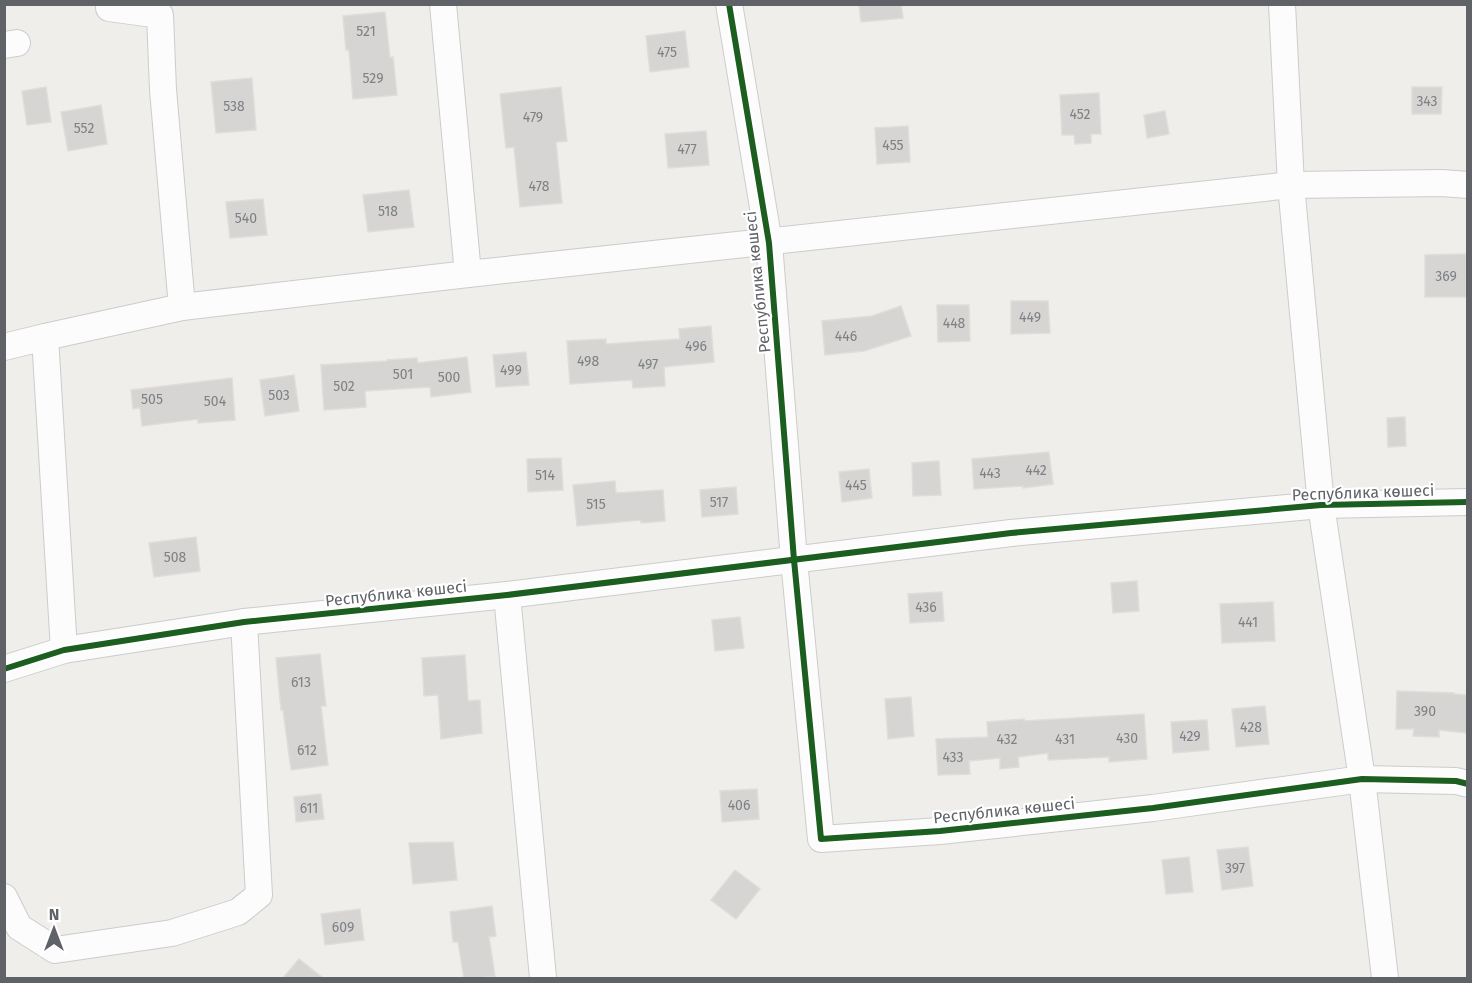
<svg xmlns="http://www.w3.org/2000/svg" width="1472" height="983" viewBox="0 0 1472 983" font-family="'Fira Sans',sans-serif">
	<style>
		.building { fill: #d6d5d3; stroke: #deddd9; stroke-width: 1.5 }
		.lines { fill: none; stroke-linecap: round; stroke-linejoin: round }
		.minor-casing { stroke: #cbcccc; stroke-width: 28 }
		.minor { stroke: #fdfcfc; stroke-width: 26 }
		.cycleway-casing { stroke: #fff; stroke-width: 10 }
		.cycleway { stroke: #1b5e20; stroke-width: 6 }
		.labels { text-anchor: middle; stroke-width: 4.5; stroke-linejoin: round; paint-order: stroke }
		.number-label { font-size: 14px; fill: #7e8184 }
		.street-label { font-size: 16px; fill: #5f6368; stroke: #fff }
	</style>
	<rect width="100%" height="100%" fill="#efeeea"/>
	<g class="building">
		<path d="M859,4h42l2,14 -42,4z"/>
		<path d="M385,12l5,46 3,-1 4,38 -44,4 -4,-49h-3l-3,-34z"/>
		<path d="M685,31l4,36 -39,5 -4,-36z"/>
		<path d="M252,78l4,52 -40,3 -5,-51z"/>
		<path d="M46,87l5,35 -24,3 -5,-34z"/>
		<path d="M561,87l6,54 -11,1 6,61 -42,4 -6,-60 -8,1 -6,-54z"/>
		<path d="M1412,87h30l-1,27h-29z"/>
		<path d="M1099,93l2,41h-10v9l-16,1 -1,-9h-12l-2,-40z"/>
		<path d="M101,105l6,39 -39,7 -7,-39z"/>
		<path d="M1165,111l4,23 -22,4 -3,-23z"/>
		<path d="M908,126l2,36 -33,2 -2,-36z"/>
		<path d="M706,131l3,34 -41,3 -3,-34z"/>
		<path d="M409,190l5,37 -46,5 -5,-37z"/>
		<path d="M263,199l4,36 -37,3 -4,-36z"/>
		<path d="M1466,254v43h-41v-42z"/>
		<path d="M1011,301h37l2,32 -39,1z"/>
		<path d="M937,305h32l1,36 -32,1z"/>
		<path d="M901,306l10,30 -47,15 -39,4 -3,-34 50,-5z"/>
		<path d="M711,326l3,36 -50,5 1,19 -32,2 -1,-8 -62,4 -3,-43 39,-2v5l74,-5 -1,-10z"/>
		<path d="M526,352l3,33 -33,2 -3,-32z"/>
		<path d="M467,357l4,35 -40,5 -1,-10 -65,4 1,16 -42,3 -3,-45 66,-4v-1l30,-2 1,5z"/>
		<path d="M294,375l5,36 -34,5 -5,-36z"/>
		<path d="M232,378l3,42 -37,3v-4l-56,7 -2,-18 -7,1 -2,-19z"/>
		<path d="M1405,417l1,29 -18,1 -1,-29z"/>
		<path d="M1049,452l4,32 -30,4v-2l-49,3 -2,-30z"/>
		<path d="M561,458l2,32 -35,2 -1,-33z"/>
		<path d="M939,461l2,34 -28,1 -1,-33z"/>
		<path d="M869,469l3,29 -30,4 -3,-30z"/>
		<path d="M615,481l1,12 47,-3 2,31 -24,2v-3l-64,6 -4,-41z"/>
		<path d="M736,487l2,27 -36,3 -2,-27z"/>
		<path d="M196,537l4,34 -46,6 -5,-34z"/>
		<path d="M1137,581l2,30 -26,2 -2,-30z"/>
		<path d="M942,592l2,29 -34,2 -2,-29z"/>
		<path d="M1273,602l2,39 -53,2 -2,-39z"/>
		<path d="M740,617l4,31 -29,3 -3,-31z"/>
		<path d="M320,654l6,52h-5l7,59 -37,5 -8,-60h-2l-5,-52z"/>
		<path d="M465,655l3,46 12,-1 2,33 -41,6 -3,-44 -14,1 -2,-38z"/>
		<path d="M1397,691l57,2v1l13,1v38l-28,-3v7l-26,-1 1,-7h-18z"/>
		<path d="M911,697l3,39 -26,3 -3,-40z"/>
		<path d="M1265,706l4,38 -33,3 -4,-38z"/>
		<path d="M1144,714l3,45 -38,3v-5l-61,3v-7l-30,4 1,10 -19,2v-11l-31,3 1,13 -32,1 -2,-36 52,-2 -1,-15 37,-3v2z"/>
		<path d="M1207,720l2,30 -36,3 -2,-31z"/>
		<path d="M757,789l2,30 -37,3 -2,-31z"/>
		<path d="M321,794l3,25 -28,3 -2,-25z"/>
		<path d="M453,842l4,38 -44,4 -4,-41z"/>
		<path d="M1248,847l5,39 -31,4 -5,-40z"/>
		<path d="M1189,857l4,35 -27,2 -4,-34z"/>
		<path d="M735,870l25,19 -24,30 -25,-19z"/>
		<path d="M492,906l4,30 -7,1 6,39 -18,2h-13l-6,-36h-5l-3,-30z"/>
		<path d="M360,909l4,31 -39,5 -4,-31z"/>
		<path d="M299,959l24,19h-40z"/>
	</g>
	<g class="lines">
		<defs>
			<g id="minor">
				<path d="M443,4l25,270"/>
				<path d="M729,4l40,239 25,317 27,279 119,-8 213,-23 209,-29 94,2 12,3"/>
				<path d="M1282,4l9,181 30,320 41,274 23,199"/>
				<path d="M109,8l51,7 3,75 19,217"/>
				<path d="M4,45l13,-2"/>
				<path d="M45,337l19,313"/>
				<path d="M4,347l41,-10 137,-30 286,-33 823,-89 151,-2 26,2"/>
				<path d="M507,595l36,383"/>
				<path d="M4,669l60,-19 180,-28 263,-27 504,-62 310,-28 147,-3"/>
				<path d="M4,897l15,30 36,23 117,-17 66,-21 21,-17 -15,-273"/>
			</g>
		</defs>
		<use href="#minor" class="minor-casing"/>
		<use href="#minor" class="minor"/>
		<defs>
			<g id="cycleway">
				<path d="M729,4l40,239 25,317 27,279 119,-8 213,-23 209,-29 94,2 12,3"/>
				<path d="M4,669l60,-19 180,-28 263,-27 504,-62 310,-28 147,-3"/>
			</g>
		</defs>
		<use href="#cycleway" class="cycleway-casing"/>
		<use href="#cycleway" class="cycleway"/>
	</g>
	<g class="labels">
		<g class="number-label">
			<text x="366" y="36">521</text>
			<text x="667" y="57">475</text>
			<text x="373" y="83">529</text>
			<text x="1427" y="106">343</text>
			<text x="234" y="111">538</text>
			<text x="1080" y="119">452</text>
			<text x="533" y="122">479</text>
			<text x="84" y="133">552</text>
			<text x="893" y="150">455</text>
			<text x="687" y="154">477</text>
			<text x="539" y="191">478</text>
			<text x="388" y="216">518</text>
			<text x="246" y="223">540</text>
			<text x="1446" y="281">369</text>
			<text x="1030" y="322">449</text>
			<text x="954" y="328">448</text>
			<text x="846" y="341">446</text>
			<text x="696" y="351">496</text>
			<text x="588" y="366">498</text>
			<text x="648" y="369">497</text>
			<text x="511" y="375">499</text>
			<text x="403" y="379">501</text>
			<text x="449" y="382">500</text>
			<text x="344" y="391">502</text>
			<text x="279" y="400">503</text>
			<text x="152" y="404">505</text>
			<text x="215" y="406">504</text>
			<text x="1036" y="475">442</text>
			<text x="990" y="478">443</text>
			<text x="545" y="480">514</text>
			<text x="856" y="490">445</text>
			<text x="719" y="507">517</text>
			<text x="596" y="509">515</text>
			<text x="175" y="562">508</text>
			<text x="926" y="612">436</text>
			<text x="1248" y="627">441</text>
			<text x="301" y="687">613</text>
			<text x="1425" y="716">390</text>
			<text x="1251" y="732">428</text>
			<text x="1190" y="741">429</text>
			<text x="1127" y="743">430</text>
			<text x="1007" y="744">432</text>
			<text x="1065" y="744">431</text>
			<text x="307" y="755">612</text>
			<text x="953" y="762">433</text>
			<text x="739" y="810">406</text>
			<text x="309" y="813">611</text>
			<text x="1235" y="873">397</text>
			<text x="343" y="932">609</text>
		</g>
		<g class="street-label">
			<text transform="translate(757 282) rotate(-96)" y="6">Республика көшесі</text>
			<text transform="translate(1363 492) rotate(-2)" y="6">Республика көшесі</text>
			<text transform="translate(396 593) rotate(-6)" y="6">Республика көшесі</text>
			<text transform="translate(1004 810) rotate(-6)" y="6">Республика көшесі</text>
		</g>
	</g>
	<rect width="1472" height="983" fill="none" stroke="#5f6368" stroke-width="12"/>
	<g transform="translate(54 929)" stroke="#ffffff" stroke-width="4.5" paint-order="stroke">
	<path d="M0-4.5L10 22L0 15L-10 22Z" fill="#5f6368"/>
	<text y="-9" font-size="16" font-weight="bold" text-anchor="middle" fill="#5f6368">N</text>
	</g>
</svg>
